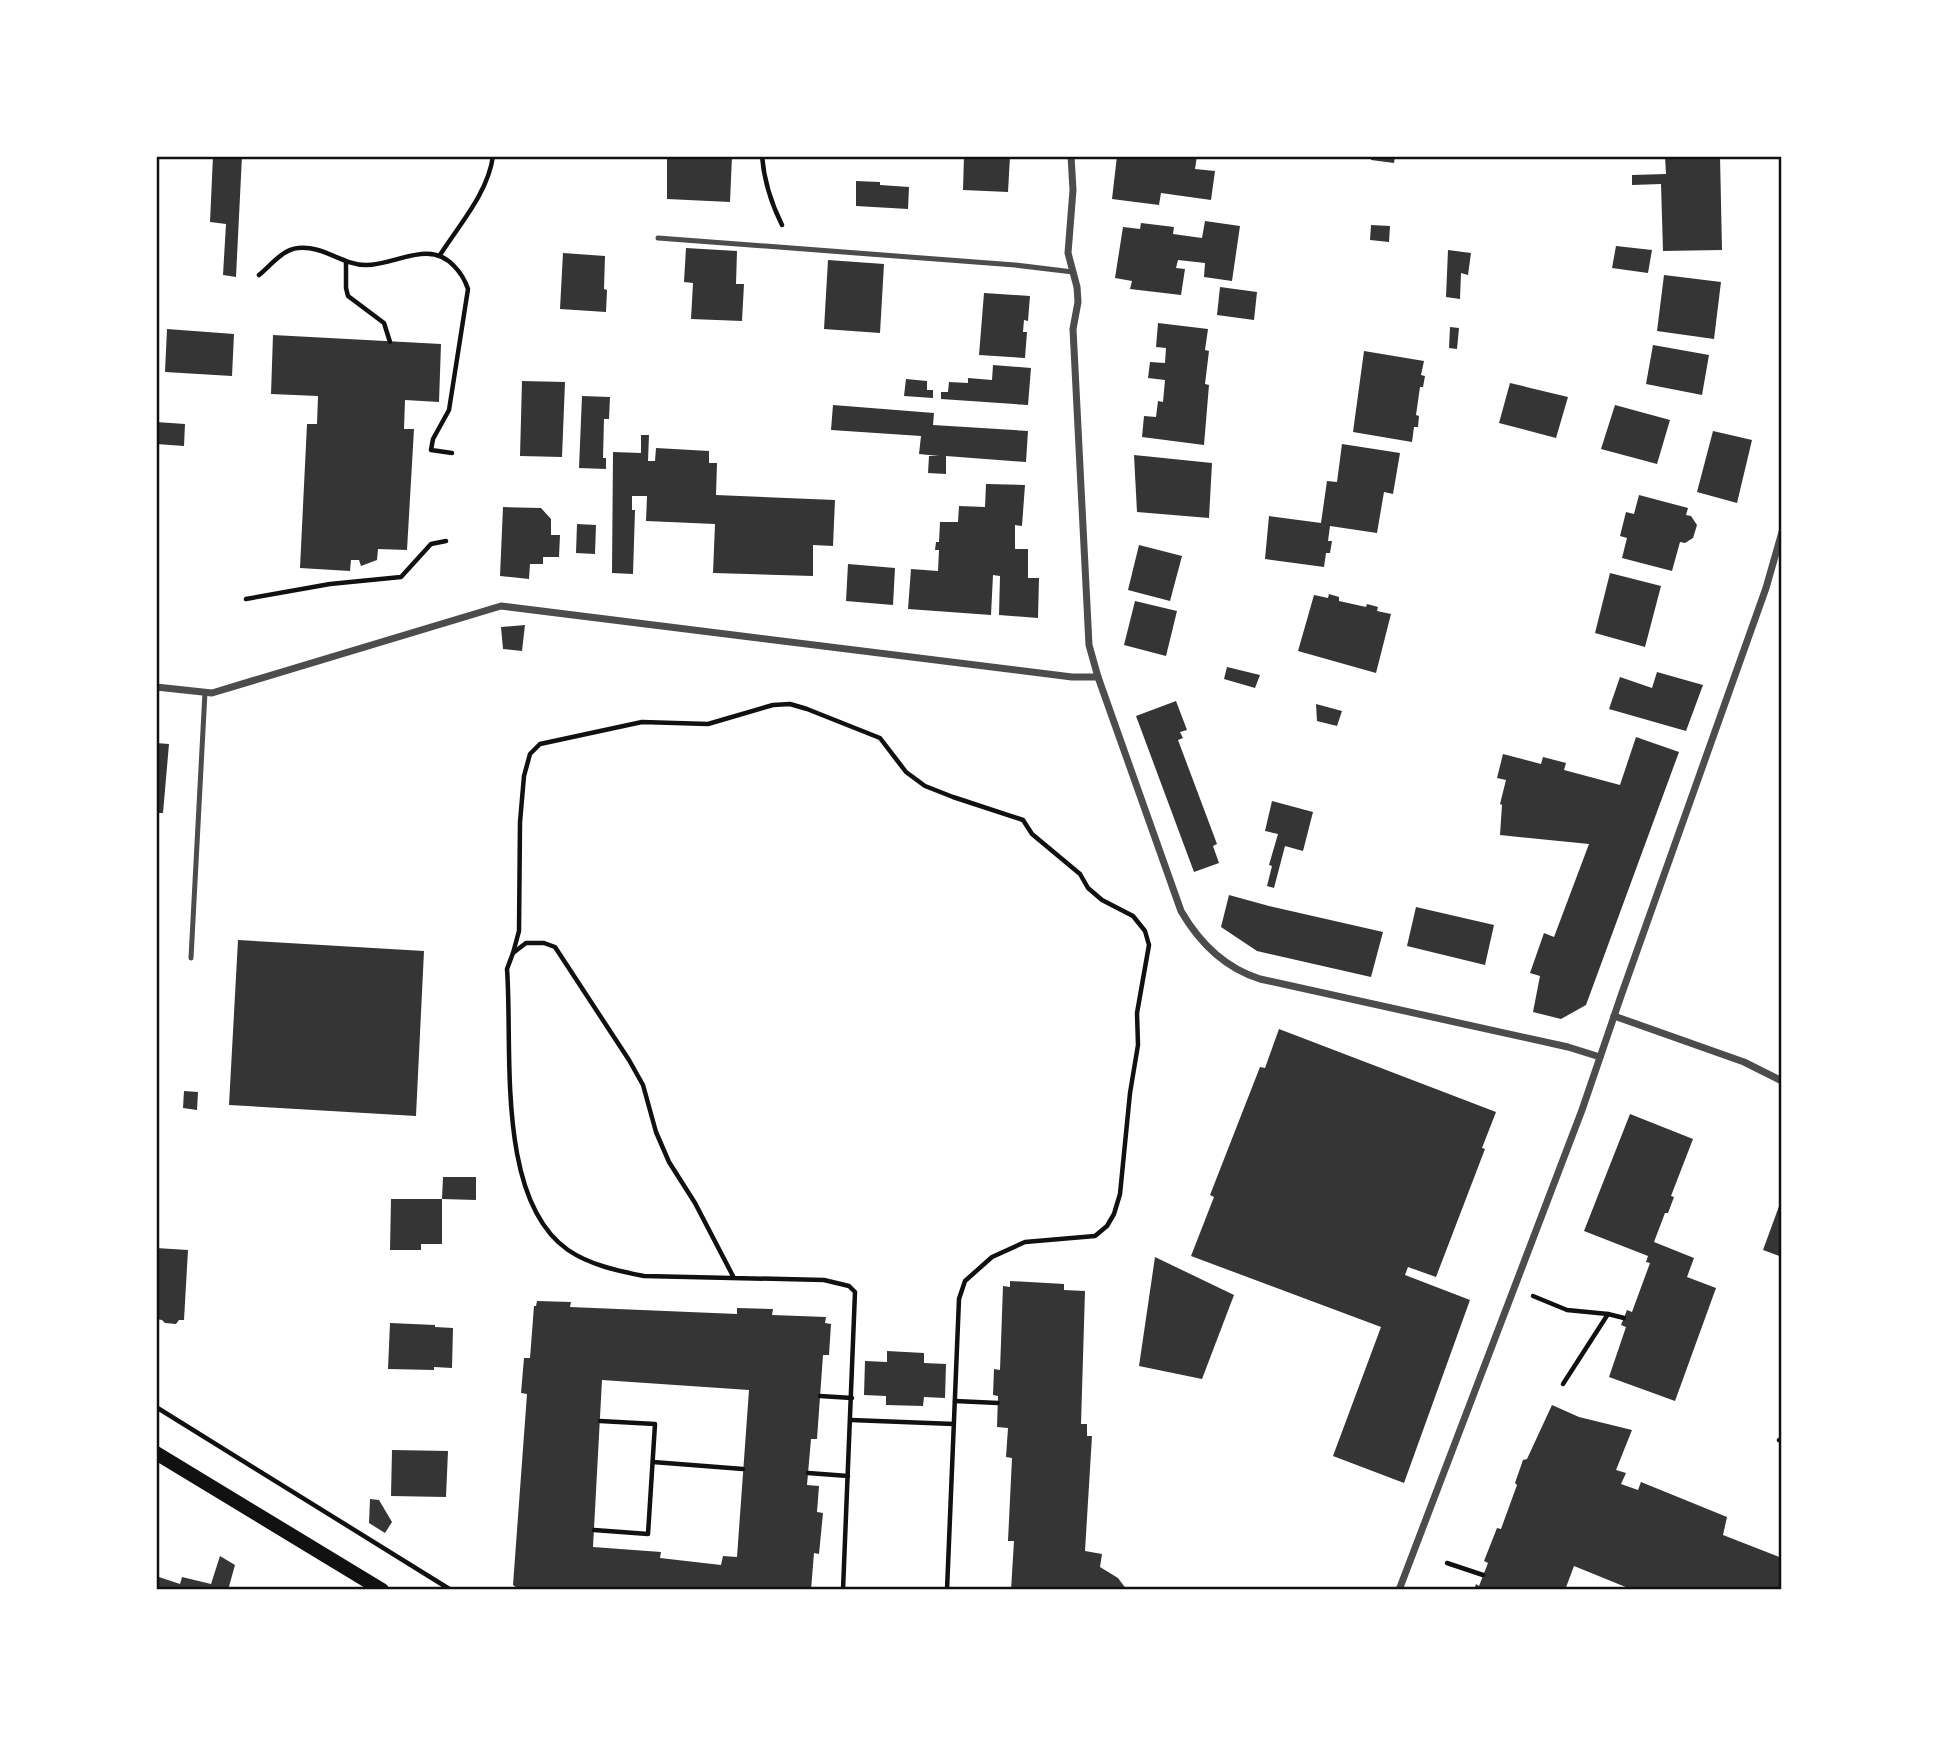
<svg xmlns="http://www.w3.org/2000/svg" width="1938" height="1746" viewBox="0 0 1938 1746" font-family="'DM Sans',sans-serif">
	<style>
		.building { fill: #353535; fill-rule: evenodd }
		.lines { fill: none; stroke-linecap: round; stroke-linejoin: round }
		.path { stroke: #111; stroke-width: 4.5 }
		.service { stroke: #4c4c4c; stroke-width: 5 }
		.minor { stroke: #4c4c4c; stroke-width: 7 }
		.secondary { stroke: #111; stroke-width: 14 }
		.neatline { fill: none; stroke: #111; stroke-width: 2.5 }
	</style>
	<rect width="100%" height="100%" fill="#fff"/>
	<g class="building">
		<path d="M213,156h29l-6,121 -13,-2 3,-51 -16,-2z"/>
		<path d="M667,156h65l-2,46 -63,-3z"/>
		<path d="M964,156h46l-2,36 -45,-2z"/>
		<path d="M1117,156h80l-2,13 20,2 -4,29 -50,-7 -2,12 -47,-6z"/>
		<path d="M1371,156h24l-1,7 -23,-3z"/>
		<path d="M1665,156h55l2,94 -59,1 -2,-67 -29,1v-10l34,-1z"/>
		<path d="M856,181l24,1v3l29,2 -1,22 -52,-3z"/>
		<path d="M1205,221l35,5 -8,55 -28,-4 1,-14 -27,-3 -2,8 9,1 -4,26 -51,-6 2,-8 -17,-3 8,-51 17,2 1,-6 33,4 -1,7 29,4z"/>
		<path d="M1371,225l19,1 -1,16 -19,-2z"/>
		<path d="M1616,246l36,4 -4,23 -36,-5z"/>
		<path d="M686,248l51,3 -1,33h8l-2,37 -51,-2 2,-36 -9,-1z"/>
		<path d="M1448,250l23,3 -3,22 -7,-2 -1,26 -14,-2z"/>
		<path d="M563,253l42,3 -1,33 3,1 -1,22 -46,-3z"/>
		<path d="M828,260l56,4 -4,69 -56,-4z"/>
		<path d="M1664,275l57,7 -7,57 -57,-8z"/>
		<path d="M1220,287l37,5 -3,28 -37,-5z"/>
		<path d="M984,293l46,3 -2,25 -4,-1 -1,12h4l-2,26 -46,-3z"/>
		<path d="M1158,323l50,6 -3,21 4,1 -4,33 4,1 -5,60 -62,-8 2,-21 12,1 2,-16 5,1 2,-22 -17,-2 2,-16 15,1 1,-15 -10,-1z"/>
		<path d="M1450,327l9,1 -2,21 -8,-1z"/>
		<path d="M167,329l67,5 -2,42 -67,-4z"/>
		<path d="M273,335l168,9 -2,58 -34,-2 -1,29h10l-7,121 -29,-1 -1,11 -16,6 -2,-6h-8l-1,11 -50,-3 7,-144h10l1,-28 -47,-2z"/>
		<path d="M1653,345l56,10 -7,40 -56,-11z"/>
		<path d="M1364,351l60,10 -3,14 4,1 -2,11h-3l-4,28 3,1 -1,11h-4l-2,15 -59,-10z"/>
		<path d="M993,365l38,3 -3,37 -87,-6v-7h7l1,-10 19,1v-5l24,2z"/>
		<path d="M906,379l21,2v9h6v8l-29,-2z"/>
		<path d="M522,381l43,1 -3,75 -42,-1z"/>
		<path d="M1510,383l58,14 -12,41 -57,-15z"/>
		<path d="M582,396l28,1 -1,22h-5l-1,39h3v11l-27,-1z"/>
		<path d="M833,405l101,8 -1,12 95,6 -2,31 -80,-6v18l-18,-1 1,-17h10l-20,-2 2,-18 -90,-6z"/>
		<path d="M1615,405l55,15 -13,44 -56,-15z"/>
		<path d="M156,422l29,2 -1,22 -28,-2z"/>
		<path d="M1713,431l39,9 -15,63 -40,-11z"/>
		<path d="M641,435h8l-1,26h7l1,-13 53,3v12h8l-1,32 119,5 -2,46 -20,-1v31l-100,-3 2,-49 -69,-3 1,-25h-15v14h3l-2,64 -21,-1 1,-121 28,1z"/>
		<path d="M1342,444l58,9 -7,41 -9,-2 -7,41 -47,-7 -2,15h4l-2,12h-4l-2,14 -59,-8 4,-43 52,7 6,-42 10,1z"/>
		<path d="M1134,455l78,8 -3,55 -72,-6z"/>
		<path d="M986,484l39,1 -3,41 -7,-1v24h13v29h11l-1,40 -39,-3 1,-39 -7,-1 -2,40 -83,-6 3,-40 27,2 1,-21h-4l1,-8h3l1,-20h18l1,-16 26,1z"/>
		<path d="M1639,495l49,13 -2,7 5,1 6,9 -4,13 -8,5 -5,-1 -8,29 -50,-13 5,-20 -7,-2 6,-24 8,2z"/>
		<path d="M503,507l38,1 10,11v16h9l-1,22h-16v7h-13l-1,15 -29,-3z"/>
		<path d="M577,524l19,1 -1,29 -19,-1z"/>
		<path d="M1139,545l43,11 -12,45 -42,-11z"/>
		<path d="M848,564l47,4 -2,37 -47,-4z"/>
		<path d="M1610,573l51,13 -16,61 -50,-14z"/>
		<path d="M1329,594l10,3v4l27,6 1,-3 11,3 -1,4 14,3 -15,59 -78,-22 16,-56 14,3z"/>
		<path d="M1135,601l42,10 -11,45 -42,-11z"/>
		<path d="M525,625l-3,26 -19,-2 -2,-22z"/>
		<path d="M1227,667l33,8 -5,13 -31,-9z"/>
		<path d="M1657,672l46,13 -17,46 -77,-22 11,-32 32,11z"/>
		<path d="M1176,701l11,29 -7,2 3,6 -5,2 39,104 -4,2 6,17 -25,9 -58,-156z"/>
		<path d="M1316,704l26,7 -5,15 -20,-5z"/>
		<path d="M1636,737l43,15 -93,253 -25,14 -28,-7 7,-36 -10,-3 14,-40 10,4 35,-93 -89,-9 2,-30 -2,-1 6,-24 -9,-2 6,-24 38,10 2,-7 23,6 -2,7 56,15z"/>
		<path d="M156,743l13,1 -6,69h-7z"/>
		<path d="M1272,801l41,11 -10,39 -18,-5 -11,42 -7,-2 5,-20 -3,-1 9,-31 -13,-3z"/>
		<path d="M1229,895l40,11 114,26 -12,45 -114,-26 -36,-24z"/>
		<path d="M1416,907l78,18 -9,40 -78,-19z"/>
		<path d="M238,940l186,11 -8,165 -187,-11z"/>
		<path d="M1279,1029l217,83 -14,36 3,1 -49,128 -28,-10 -3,8 65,25 -66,183 -71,-27 48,-129 -190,-71 23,-59 -4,-2 50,-128 5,1z"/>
		<path d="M184,1091l14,1 -1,18 -14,-2z"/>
		<path d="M1630,1114l63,25 -22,57 3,1 -6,16h-3l-11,29 40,16 -7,19 29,11 -41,113 -66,-24 17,-50 -5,-2 6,-15 5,2 18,-49 -4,-1 2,-6 -64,-25z"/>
		<path d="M443,1177h33v23l-34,-1z"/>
		<path d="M1782,1198v59l-19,-7z"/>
		<path d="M391,1199h51v45h-21v6h-31z"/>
		<path d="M156,1248l32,2 -4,70h-5l-3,4 -11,-1 -3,-3 -6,-1z"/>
		<path d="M1155,1257l79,38 -32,84 -63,-13z"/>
		<path d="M1010,1281l54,3v6l21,1 -4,133h6v12h5l-7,115 17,3 -2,13 18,11 9,12h-116l3,-49h-6l4,-83 -6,-1 2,-29 -11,-1 1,-31 -5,-1 1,-26 6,1 3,-84 7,1z"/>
		<path d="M537,1301l34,1 -1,5 167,7v-6l36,1 -1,6 54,2 -1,6 6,1 -2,31h-6l-6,84h-6l-4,46 12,1 -2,26 6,1 -4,41 -5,-1 -3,37h-291l-7,-5 14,-191 -6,-1 3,-35h6l4,-52h2zM602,1380l147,10 -12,167 -14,-1 -2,9 -61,-7 1,-6 -68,-5z"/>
		<path d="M390,1323l45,2v2l18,1 -1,40 -18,-1v3l-46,-1z"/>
		<path d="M887,1351l37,2v10l22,1 -1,34 -21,-1 -1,9 -37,-1v-9l-22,-1 1,-34 22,1z"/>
		<path d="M1552,1405l27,12 53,13 -16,40 10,3 -5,11 17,6 3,-8 86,35 -4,18 59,23v32h-149l-59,-24 -9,24h-91l2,-6 3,2 9,-23 -4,-2 13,-33 4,1 16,-44 -2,-2 8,-23 4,-1z"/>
		<path d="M392,1450l56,1 -2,46 -55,-1z"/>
		<path d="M370,1499l9,1 13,22 -7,11 -16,-10z"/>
		<path d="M220,1556l15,9 -7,25h-72v-14l24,8 2,-7 29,7z"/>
	</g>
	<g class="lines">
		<g class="path">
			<path d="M762,156c2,25 9,47 20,69"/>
			<path d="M440,255c19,-30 48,-62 53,-99"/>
			<path d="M346,262v26l2,8 36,27 6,19"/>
			<path d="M259,275c11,-9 24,-26 39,-27 25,-3 44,17 68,17 30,0 63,-26 88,1 7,7 11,14 14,23l-19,121 -16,29 -2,11 21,3"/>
			<path d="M246,599l84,-15 71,-7 30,-33 15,-3"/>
			<path d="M513,953l6,-22 1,-109 4,-46 6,-22 10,-10 102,-22 66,2 65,-19 17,-1 17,5 73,29 26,34 19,14 28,11 70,23 9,14 48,40 8,14 14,12 31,16 12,15 4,14 -12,68 1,32 -8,48 -10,101 -6,20 -7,12 -12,10 -70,6 -33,15 -27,24 -6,18 -12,291"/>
			<path d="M734,1278l-39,-75 -26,-41 -13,-30 -13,-47 -14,-25 -74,-113 -11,-4h-18l-13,10 -6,16c6,79 -12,230 61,281 22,15 50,21 76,26l180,4 25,6 6,6 -12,298"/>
			<path d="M1533,1296l34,14 41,4 16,4"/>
			<path d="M1563,1384l45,-70"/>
			<path d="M820,1396l32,2"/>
			<path d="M955,1401l43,2"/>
			<path d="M156,1407l295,183"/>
			<path d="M851,1420l103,4"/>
			<path d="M1779,1440l3,1"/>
			<path d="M653,1462l90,7"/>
			<path d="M808,1473l40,3"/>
			<path d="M594,1530l54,4 7,-110 -55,-3"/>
			<path d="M1447,1563l36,12"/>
		</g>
		<g class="service">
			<path d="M658,238l357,27 58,7"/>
			<path d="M191,958l14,-266"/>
		</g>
		<g class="minor">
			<path d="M1071,156l2,34 -5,63 9,34 1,15 -5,27 16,316 9,32 83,234c18,31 44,57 79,68l308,68 32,10"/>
			<path d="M156,687l56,6 289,-87 571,71h26"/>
			<path d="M1614,1016l130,46 38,19"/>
			<path d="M1399,1590l183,-480 40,-117 144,-405 16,-56"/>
		</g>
		<path class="secondary" d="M156,1453l226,137"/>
	</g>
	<rect width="1938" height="1746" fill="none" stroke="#ffffff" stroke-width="315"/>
	<rect x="158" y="158" width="1622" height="1430" class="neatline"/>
</svg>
